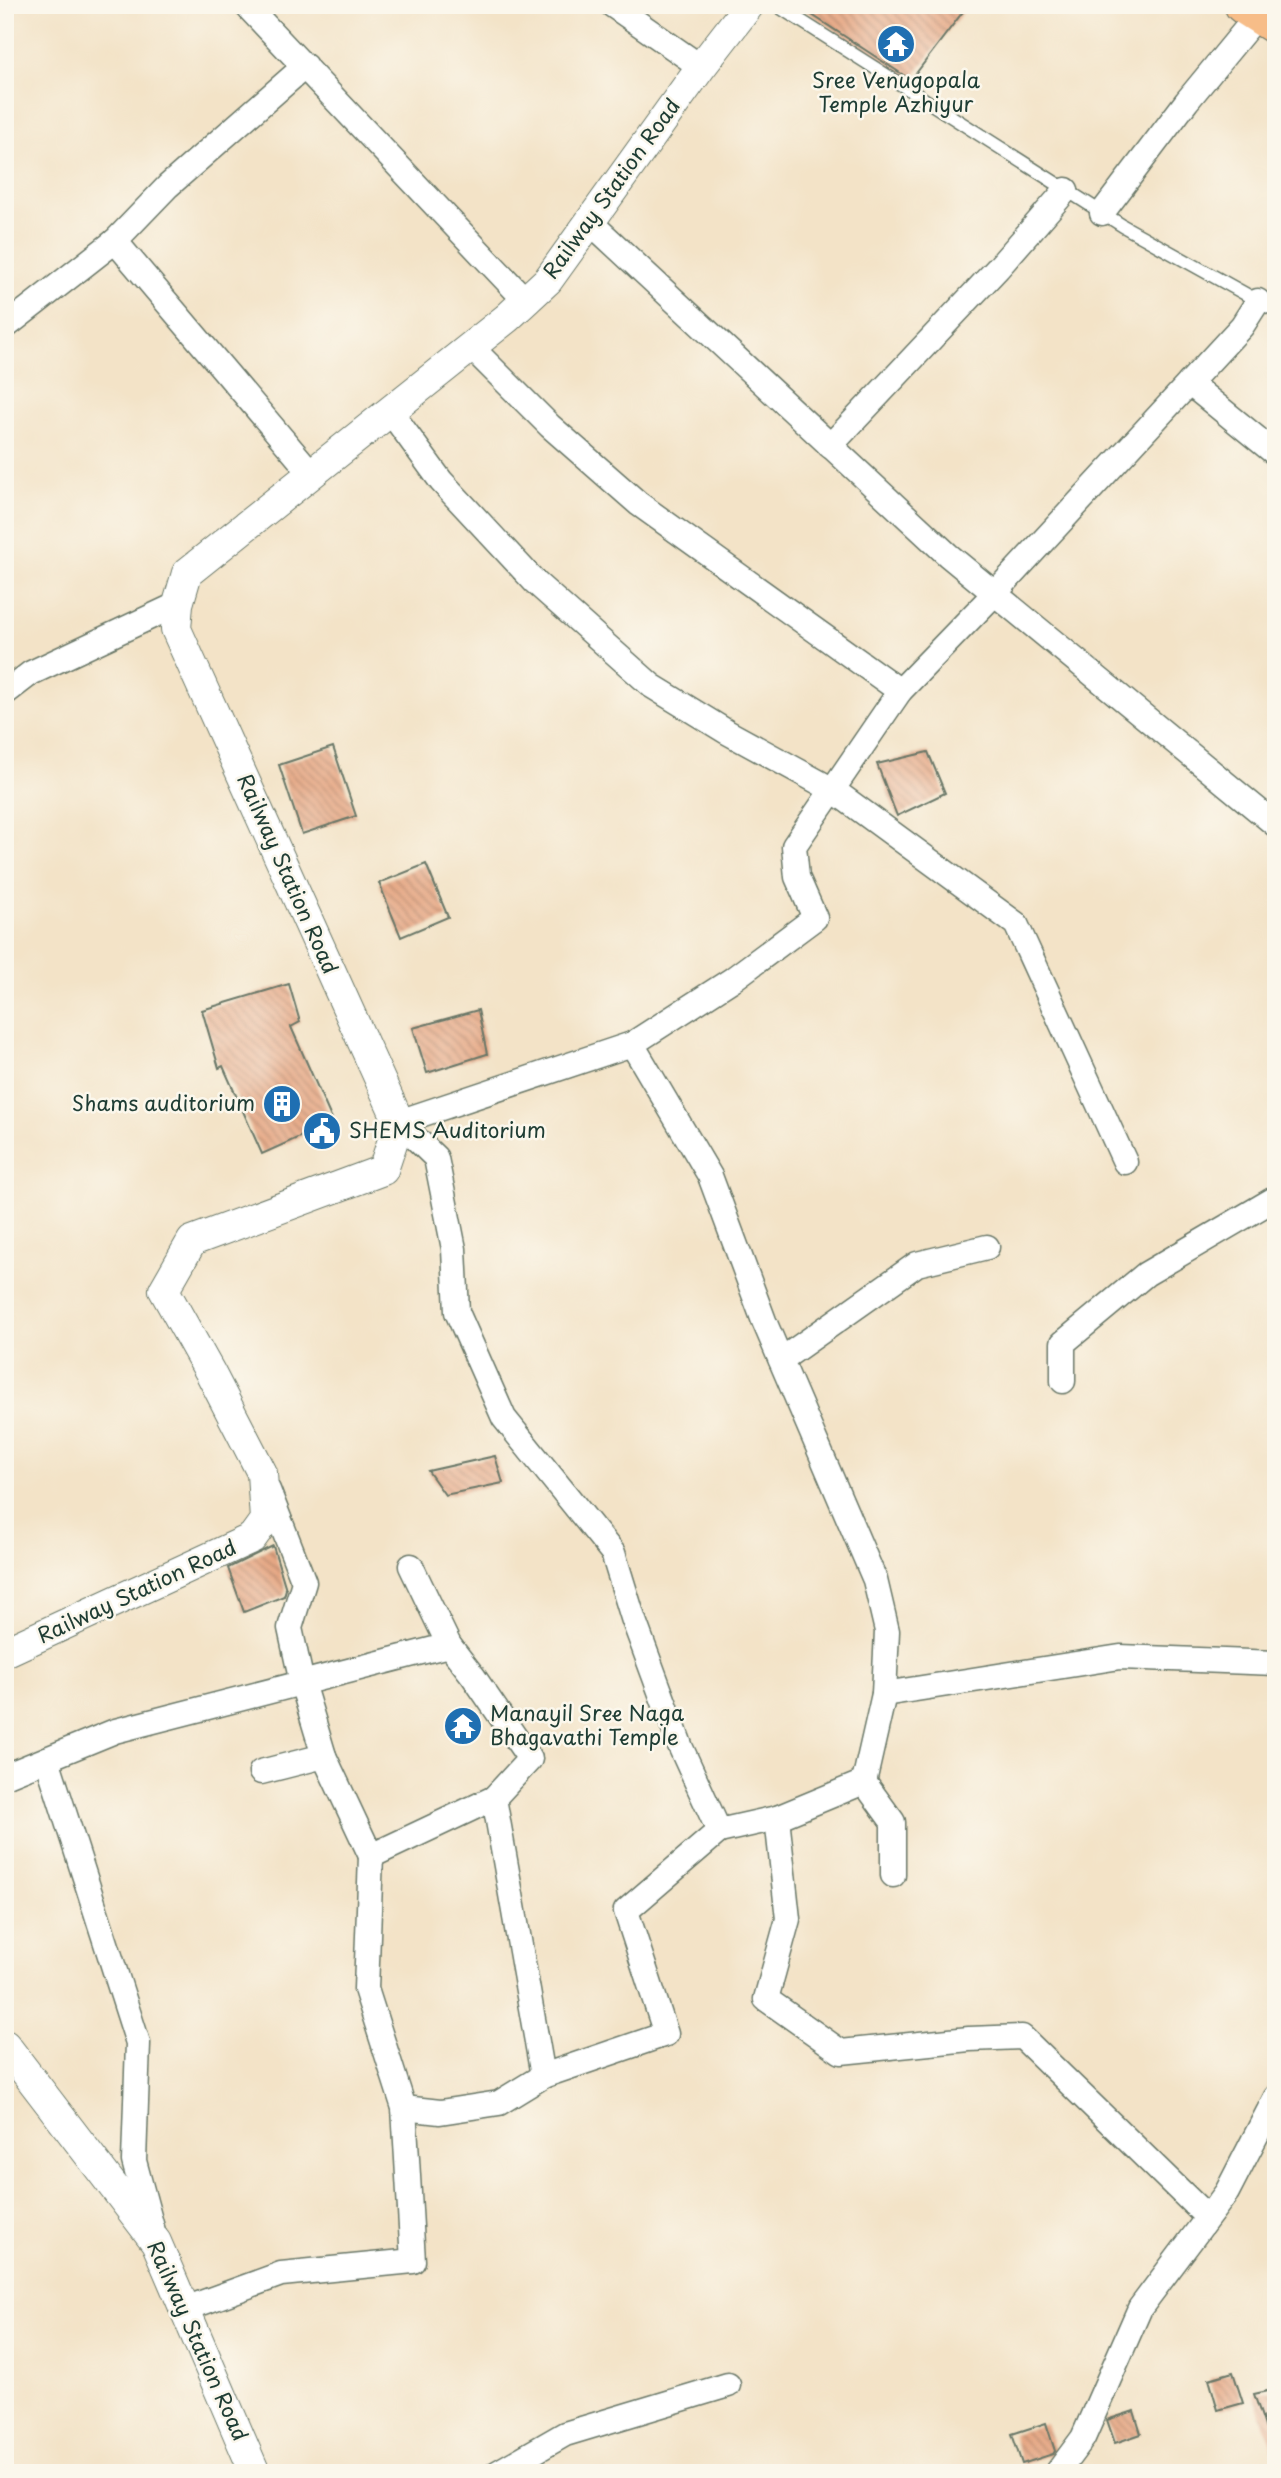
<svg xmlns="http://www.w3.org/2000/svg" width="1281" height="2478" viewBox="0 0 1281 2478" font-family="'Playpen Sans',sans-serif">
	<style>
		.building { fill: url(#building-back-hatch) }
		.lines { fill: none; stroke-linecap: round; stroke-linejoin: round }
		.service-casing { stroke: #697767; stroke-width: 15 }
		.minor-casing { stroke: #697767; stroke-width: 27 }
		.tertiary-casing { stroke: #697767; stroke-width: 32 }
		.primary-casing { stroke: #697767; stroke-width: 39 }
		.service { stroke: #fff; stroke-width: 12 }
		.minor { stroke: #fff; stroke-width: 24 }
		.tertiary { stroke: #fff; stroke-width: 30 }
		.primary { stroke: #f7bd88; stroke-width: 37 }
		.labels { text-anchor: middle; stroke-width: 5; stroke-linejoin: round; paint-order: stroke }
		.poi-label { font-size: 21px; fill: #1f3d34; stroke: #fbf7ec; text-anchor: start }
		.street-label { font-size: 21px; fill: #1f3d34; stroke: #fbf7ec }
	</style>
	<defs>
		<pattern id="building-back-hatch" width="6" height="6" patternUnits="userSpaceOnUse" patternTransform="scale(1.75)"><rect width="6" height="6" fill="#e6a784"/><path d="M-1 5l2 2M0 0l6 6M5-1l2 2" fill="none" stroke="#ba896d"/></pattern>
	</defs>
	<rect width="100%" height="100%" fill="#fbf7ec"/>
	<filter id="ink" filterUnits="userSpaceOnUse"><feTurbulence type="fractalNoise" baseFrequency=".0143" numOctaves="2"/><feDisplacementMap in="SourceGraphic" scale="14" xChannelSelector="R" yChannelSelector="G"/><feConvolveMatrix kernelMatrix="1 2 1 2 8 2 1 2 1" color-interpolation-filters="sRGB"/></filter>
	<filter id="wash" filterUnits="userSpaceOnUse"><feTurbulence type="fractalNoise" baseFrequency=".00686" numOctaves="4" result="noise"/><feDisplacementMap in="SourceGraphic" scale="28" xChannelSelector="R" yChannelSelector="G"/><feGaussianBlur stdDeviation="1.57" result="paint"/><feColorMatrix in="noise" values="0 0 0 0 0 0 0 0 0 0 0 0 0 0 0 0 0 1.4 0 .05"/><feComposite in="paint" operator="in"/></filter>
	<g filter="url(#wash)">
		<rect width="100%" height="100%" fill="#f3e3c7"/>
		<g id="blocks">
			<g class="building">
				<path d="M797,5h171l-57,75z"/>
				<path d="M333,747l23,69 -54,18 -23,-69z"/>
				<path d="M928,752l17,41 -48,23 -20,-52z"/>
				<path d="M426,864l22,53 -47,20 -22,-54z"/>
				<path d="M289,984l11,38 -9,5 42,95 -71,32 -39,-88 -4,2 -17,-58z"/>
				<path d="M478,1010l9,44 -60,19 -14,-45z"/>
				<path d="M495,1456l8,27 -58,12 -17,-24z"/>
				<path d="M273,1546l13,43 -2,7 -40,16 -16,-44z"/>
				<path d="M1233,2372l10,31 -25,7 -9,-31z"/>
				<path d="M1276,2389v60l-3,1 -19,-56z"/>
				<path d="M1134,2411l7,23 -26,9 -8,-23z"/>
				<path d="M1046,2423l9,28 -2,3 -31,10 -10,-30z"/>
			</g>
		</g>
	</g>
	<g filter="url(#ink)">
		<use href="#blocks" fill-opacity="0" stroke="#697767" stroke-width="2"/>
		<g class="lines">
			<defs>
				<path id="service" d="M776,5l347,221 153,85"/>
				<g id="minor">
					<path d="M246,5l280,296"/>
					<path d="M612,5l89,62"/>
					<path d="M1102,213l85,-112 79,-96"/>
					<path d="M590,222l358,333 328,270"/>
					<path d="M115,241l197,233"/>
					<path d="M1258,301l-16,25 -248,268 -94,97 -106,155 3,31 18,41 -82,61 -101,65 -233,78 37,36 18,91 3,63 47,106 109,135 20,65 48,130 38,83 58,-13 87,-36 20,-88 236,-37 156,6"/>
					<path d="M5,327l110,-86 53,-55 137,-120"/>
					<path d="M471,347l79,79 89,78 261,187"/>
					<path d="M1189,383l87,71"/>
					<path d="M390,411l51,70 94,101 117,104 75,46 106,58 183,134 109,238"/>
					<path d="M830,446l168,-178 68,-78"/>
					<path d="M5,693l26,-20 147,-69"/>
					<path d="M632,1044l78,132 54,145 111,259 12,51 -3,63"/>
					<path d="M781,1360l136,-96 70,-17"/>
					<path d="M1063,1381v-38l83,-69 130,-76"/>
					<path d="M324,1756l47,100 123,-58 36,-39 -57,-83 -24,-31 -38,-79"/>
					<path d="M47,1759l91,284 -4,118 20,74"/>
					<path d="M261,1772l63,-16 -22,-73 -12,-55 14,-46 -36,-92"/>
					<path d="M5,1776l110,-45 334,-86"/>
					<path d="M864,1782l29,40v53"/>
					<path d="M494,1798l49,278"/>
					<path d="M777,1818l11,101 -22,80 75,53 128,-13 53,-2 185,180"/>
					<path d="M404,2108l36,4 59,-9 44,-27 123,-42 -40,-123 93,-80"/>
					<path d="M185,2309l96,-35 132,-13 -9,-153 -38,-119 5,-133"/>
					<path d="M497,2473l68,-39 163,-49"/>
					<path d="M1057,2473l26,-35 57,-130 87,-116 49,-95"/>
				</g>
				<g id="tertiary">
					<path d="M5,1652l247,-114 13,-18 -3,-47 -51,-99 -47,-84 28,-49 191,-71 16,-48 -223,-493 2,-25 9,-31 320,-255 41,-38 153,-213 48,-62"/>
					<path d="M5,2045l151,197 99,231"/>
				</g>
				<path id="primary" d="M1243,5l33,21"/>
			</defs>
			<use href="#service" class="service-casing"/>
			<use href="#minor" class="minor-casing"/>
			<use href="#tertiary" class="tertiary-casing"/>
			<use href="#primary" class="primary-casing"/>
			<use href="#service" class="service"/>
			<use href="#minor" class="minor"/>
			<use href="#tertiary" class="tertiary"/>
			<use href="#primary" class="primary"/>
		</g>
	</g>
	<defs>
		<symbol id="temple-disc" viewBox="-11 -11 22 22"><circle r="9.5" fill="#1f6fb2" stroke="#fbf7ec"/><path d="M0-6L5-2H3V0L6.5 2.5H4V6H1.5V3h-3V6H-4V2.5H-6.5L-3 0V-2H-5Z" fill="#fff"/></symbol>
		<symbol id="building-disc" viewBox="-11 -11 22 22"><circle r="9.5" fill="#1f6fb2" stroke="#fbf7ec"/><path d="M-4-6H4V6H1V3H-1V6H-4ZM-2.5-4.3h1.7v1.8h-1.7ZM.8-4.3h1.7v1.8H.8ZM-2.5-1h1.7V.8h-1.7ZM.8-1h1.7V.8H.8Z" fill="#fff"/></symbol>
		<symbol id="civic-disc" viewBox="-11 -11 22 22"><circle r="9.5" fill="#1f6fb2" stroke="#fbf7ec"/><path d="M-.6-6.5H3V-4.5H.6V-3L4-1V1h2V6H-6V1h2V-1L-.6-3ZM-1.2 2.5V6h2.4V2.5Z" fill="#fff"/></symbol>
	</defs>
	<g fill-rule="evenodd">
		<use href="#temple-disc" x="874" y="22" width="44" height="44"/>
		<use href="#building-disc" x="260" y="1082" width="44" height="44"/>
		<use href="#civic-disc" x="300" y="1109" width="44" height="44"/>
		<use href="#temple-disc" x="441" y="1704" width="44" height="44"/>
	</g>
	<g class="labels">
		<g class="poi-label">
			<text x="896" y="88" text-anchor="middle">Sree Venugopala<tspan x="896" dy="24">Temple Azhiyur</tspan></text>
			<text x="255" y="1111" text-anchor="end">Shams auditorium</text>
			<text x="349" y="1138">SHEMS Auditorium</text>
			<text x="490" y="1721">Manayil Sree Naga<tspan x="490" dy="24">Bhagavathi Temple</tspan></text>
		</g>
		<g class="street-label">
			<text transform="translate(612 189) rotate(-54)" y="7">Railway Station Road</text>
			<text transform="translate(287 874) rotate(66)" y="7">Railway Station Road</text>
			<text transform="translate(137 1592) rotate(-25)" y="7">Railway Station Road</text>
			<text transform="translate(197 2341) rotate(66)" y="7">Railway Station Road</text>
		</g>
	</g>
	<rect width="1281" height="2478" fill="none" stroke="#fbf7ec" stroke-width="28"/>
</svg>
